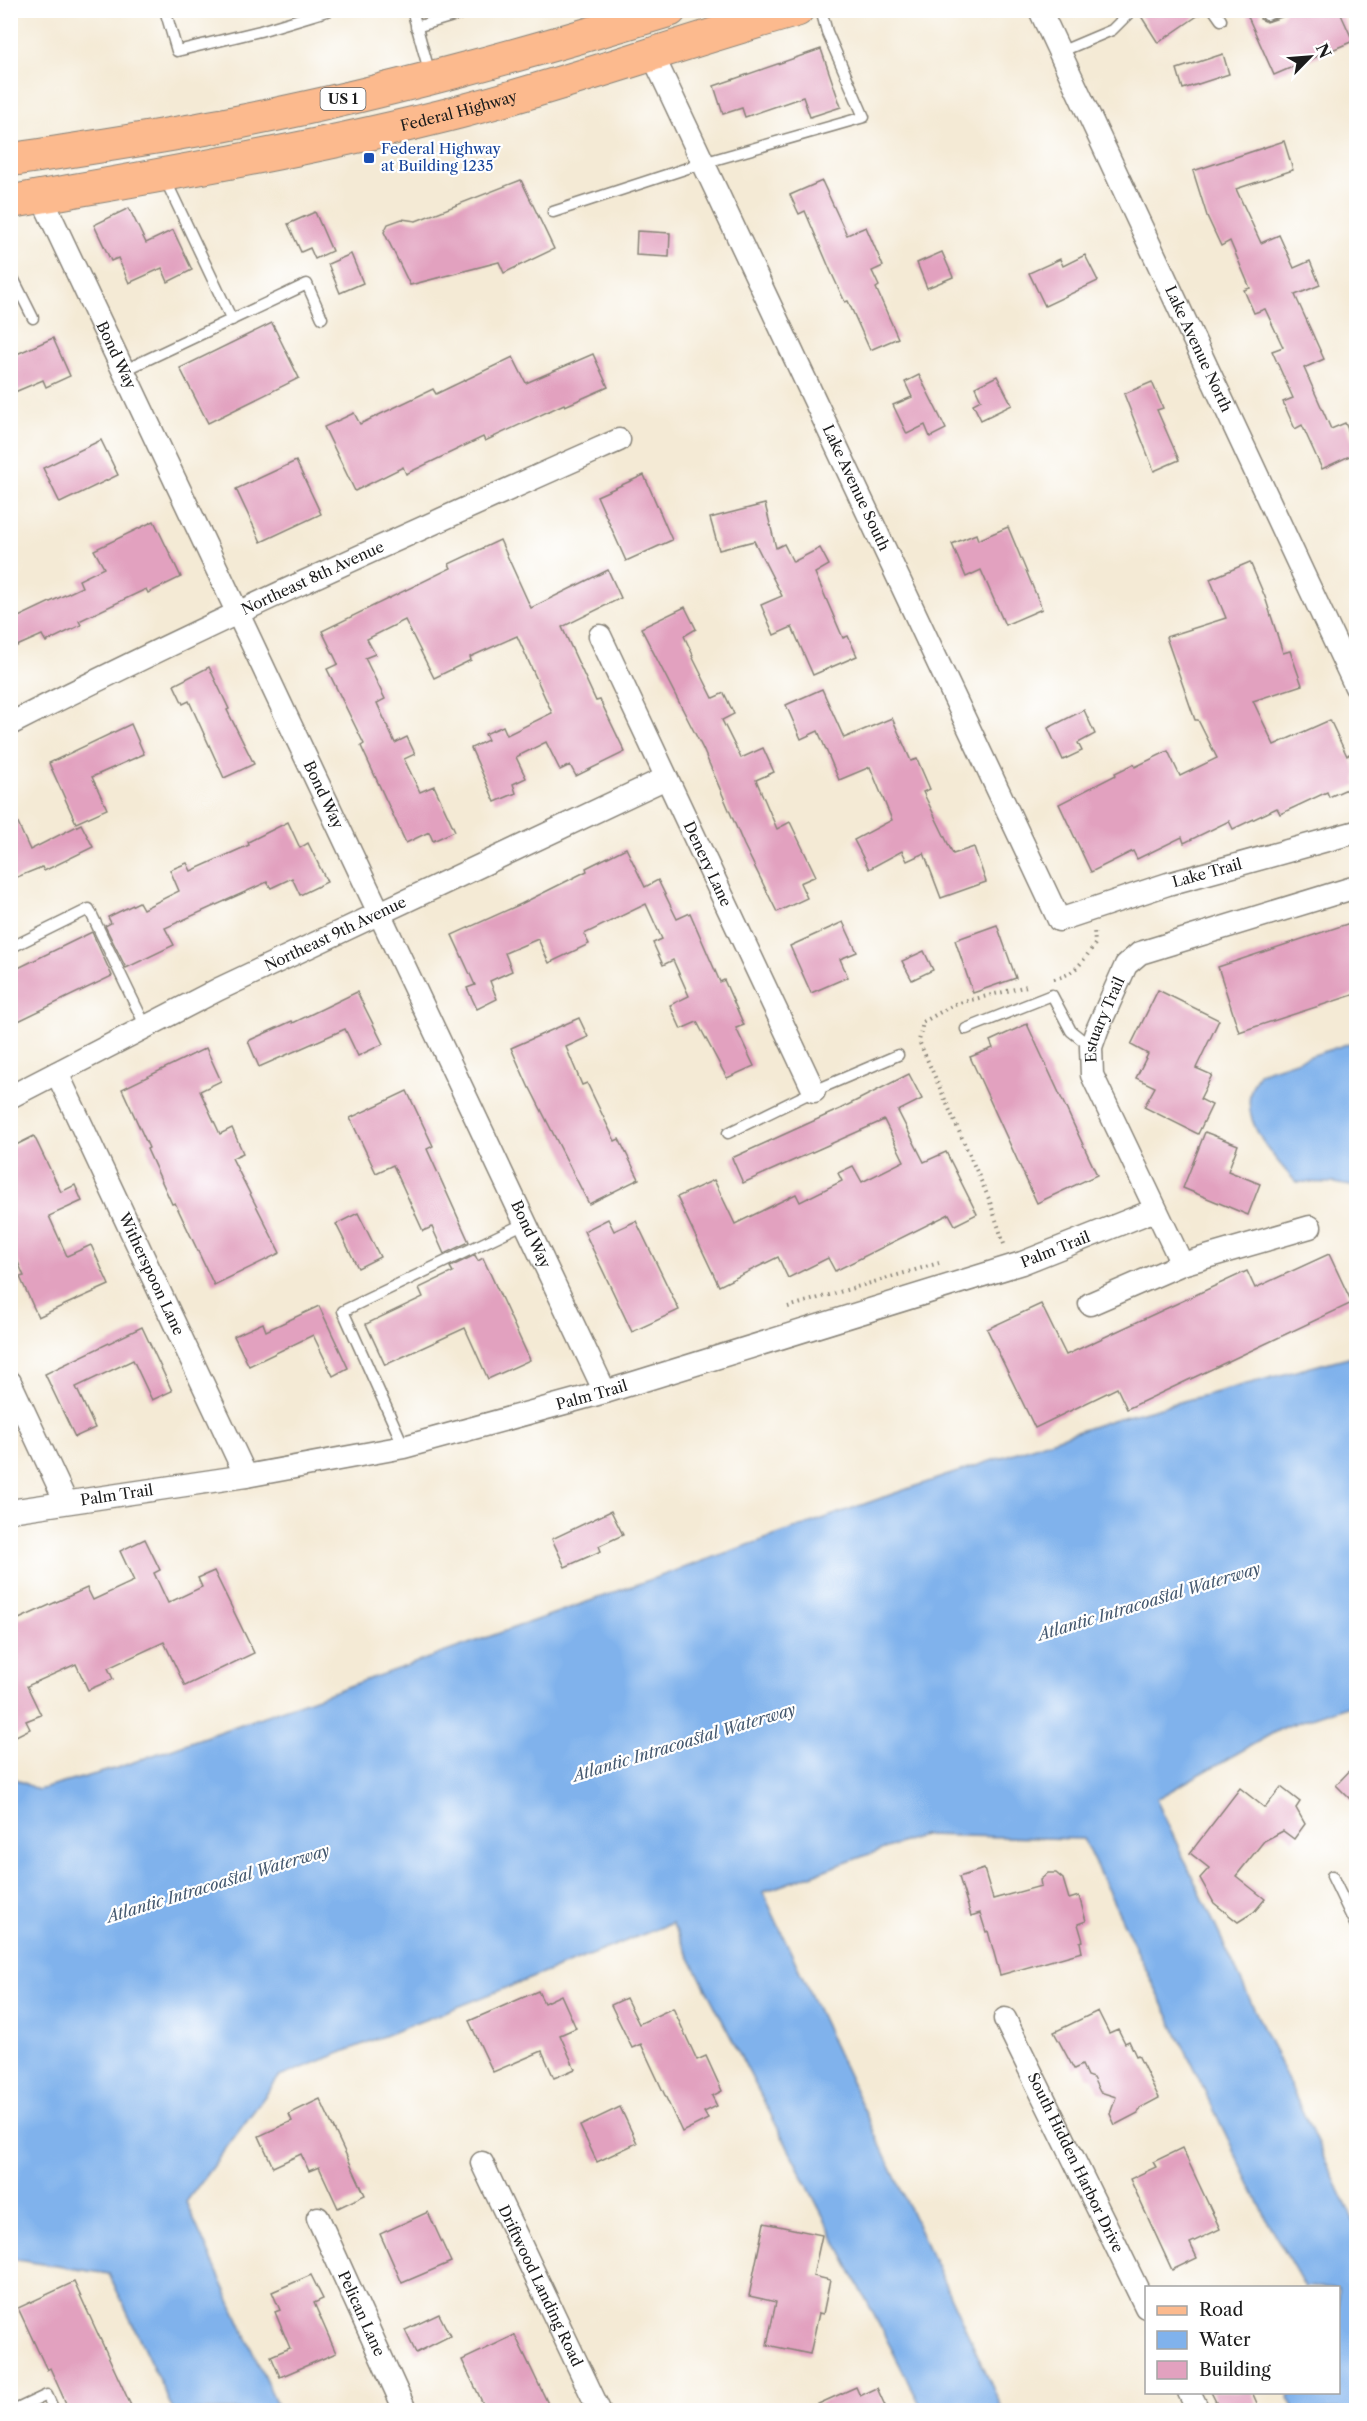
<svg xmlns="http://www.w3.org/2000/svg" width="1367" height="2421" viewBox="0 0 1367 2421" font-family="'Libre Caslon Text',serif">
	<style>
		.water { fill: #80b2ec; stroke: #4e6784; stroke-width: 1.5 }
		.building { fill: #e2a1bf }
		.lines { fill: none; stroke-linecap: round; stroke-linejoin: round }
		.lane-casing { stroke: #888378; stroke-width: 13 }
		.street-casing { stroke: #888378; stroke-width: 25 }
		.primary-casing { stroke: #888378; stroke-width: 35 }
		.path { stroke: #888378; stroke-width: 4; stroke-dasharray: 1.5 4.5; stroke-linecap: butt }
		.lane { stroke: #fff; stroke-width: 10 }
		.street { stroke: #fff; stroke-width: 22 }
		.primary { stroke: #fcba8e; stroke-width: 33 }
		.transit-dot { fill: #1a4fb4; stroke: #fff; stroke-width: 2 }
		.labels { text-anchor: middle; stroke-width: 4.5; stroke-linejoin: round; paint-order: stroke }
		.shield { fill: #fff; stroke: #606060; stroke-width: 1.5 }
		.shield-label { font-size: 14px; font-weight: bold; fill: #1c1c1c }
		.street-label { font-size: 15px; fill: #1c1c1c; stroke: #fff }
		.transit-label { font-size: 15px; fill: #164399; stroke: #fff; text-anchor: start }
		.water-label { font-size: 16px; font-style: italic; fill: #44586f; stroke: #fff }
	</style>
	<rect width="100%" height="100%" fill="#fff"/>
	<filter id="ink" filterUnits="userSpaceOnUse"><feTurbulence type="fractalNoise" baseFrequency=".0167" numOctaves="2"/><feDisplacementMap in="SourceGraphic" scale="12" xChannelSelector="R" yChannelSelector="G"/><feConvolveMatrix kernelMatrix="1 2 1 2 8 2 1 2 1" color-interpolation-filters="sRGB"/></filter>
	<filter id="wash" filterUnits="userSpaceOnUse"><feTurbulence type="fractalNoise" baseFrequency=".008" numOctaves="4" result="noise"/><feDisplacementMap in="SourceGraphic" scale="24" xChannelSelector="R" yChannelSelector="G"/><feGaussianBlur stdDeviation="1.35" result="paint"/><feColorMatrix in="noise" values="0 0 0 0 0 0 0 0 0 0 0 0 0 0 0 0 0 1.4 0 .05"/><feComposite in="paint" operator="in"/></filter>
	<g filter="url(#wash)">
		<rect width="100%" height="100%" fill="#f4ead5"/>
		<g class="water">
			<path d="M1356,1041v146l-21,-4 -39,-1c-20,-22 -52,-55 -46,-88 1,-7 6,-15 9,-21z"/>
			<path d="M1356,1355v348l-72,24 -128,72 200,427v184h-60l-8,-13 2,-4 48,-1v-104l-33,-1 -34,-59 -188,-389 -160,-4 -160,57 240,518h-80l-251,-487 -393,154 -93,125 93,208h-106l-64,-136 -98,-15v-482l27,13 76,-21 793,-280 205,-69z"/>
		</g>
		<g id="blocks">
			<g class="building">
				<path d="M1139,10h67l-48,33 -19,-30z"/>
				<path d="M1245,10h16l-1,9 7,3 15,-5 3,-7h54l14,31 -79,34z"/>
				<path d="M821,49l20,58 -31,10 -7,-20 -58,20 -3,-9 -19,6 -9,-28z"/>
				<path d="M1223,54l6,20 -46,15 -6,-20z"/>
				<path d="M1284,141l9,29 -57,19 25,54 18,-8 15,33 16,-7 10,24 -25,10 29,64 -20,9 27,61 14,-6 11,25v5l-34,16 -20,-44 -7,4 -12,-27 10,-4 -21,-47 11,-4 -18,-38 -11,4 -10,-23 6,-2 -20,-47 -9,5 -14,-30 -14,-45z"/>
				<path d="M521,180l33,69 -50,24 -5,-11 -89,23 -26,-53 4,-8 14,-5 14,2z"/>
				<path d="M822,181l25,54 19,-8 17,39 -11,5 7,15 -3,2 22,50 -28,12 -22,-49 -3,1 -14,-30 -26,-61 -6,3 -9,-19z"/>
				<path d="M129,208l17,35 27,-13 19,40 -24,12 -6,-14 -33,15 -11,-25 -7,3 -17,-36z"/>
				<path d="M315,212l17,39 -17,8 -5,-11 -9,4 -13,-28z"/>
				<path d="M637,231l33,2 -1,24 -33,-2z"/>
				<path d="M942,252l11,25 -26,11 -10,-25z"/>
				<path d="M351,254l12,29 -23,10 -12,-29z"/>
				<path d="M1085,255l13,26 -53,25 -16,-33 31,-14 3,7z"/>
				<path d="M272,323l27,55 -91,45 -28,-55z"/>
				<path d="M53,338l17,38 -24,11 -3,-7 -33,14v-37z"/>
				<path d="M593,354l15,33 -43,19 -1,-2 -79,37 -2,-4 -77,37 -3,-7 -48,24 -31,-64 30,-14 6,11 73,-35 3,5 77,-37 13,26z"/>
				<path d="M919,375l27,54 -16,8 -5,-12 -18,9 -14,-29 19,-8 -7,-15z"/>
				<path d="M997,376l15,29 -31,15 -8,-16 8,-4 -6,-13z"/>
				<path d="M1152,382l11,26 -6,2 22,50 -25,11 -30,-77z"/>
				<path d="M101,440l17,35 -58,28 -17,-35z"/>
				<path d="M296,461l25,53 -60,28 -25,-53z"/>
				<path d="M644,475l28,65 -46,21 -29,-65z"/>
				<path d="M765,504l11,44 8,-4 9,18 27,-14 9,17 -14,8 28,65 5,-2 9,20 -44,19 -21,-48 -18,8 -13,-30 21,-9 -28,-55 -35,9 -9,-32z"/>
				<path d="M154,521l27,56 -33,16 -2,-4 -67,32 2,4 -35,17 -4,-7 -32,14v-28l72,-34 -3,-7 25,-12 -10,-18z"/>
				<path d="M1008,527l34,82 -37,16 -24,-55 -15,7 -14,-33 24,-10 2,6z"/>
				<path d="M500,540l31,68 77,-38 13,28 -59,29 34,74 4,-1 25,52 -49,24 -6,-11 -10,5 -14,-28 -30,15 10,21 -13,6 3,9 -21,9 -24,-54 17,-8 -3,-6 18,-8 4,9 45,-22 -35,-77 -47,21 1,3 -37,18 -29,-58 -38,19 8,15 -10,4 20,41 -8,4 18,40 12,-6 8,17 -11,5 16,33 14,-6 21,45 -22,10 -4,-9 -23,11 -45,-97 3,-2 -37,-75 11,-5 -16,-33 129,-63 -2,-4z"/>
				<path d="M1250,562l15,35 18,56 7,-2 12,34 -49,16 21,44 56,-25 17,36 2,-2 7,16v15l-27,12 -2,-5 -47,22 -3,-6 -44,21 -4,-8 -45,22 -2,-6 -45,22 -4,-8 -42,21 -32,-68 57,-29 -1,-2 19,-9 1,3 33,-16 12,25 37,-18 -19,-38h-3l-29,-83 60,-19 -16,-39z"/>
				<path d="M685,607l11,22 -12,7 9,19 -1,1 21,42 11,-5 10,21 -12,6 19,38 22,-10 11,24 -18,8 21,49 13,-7 26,54 -16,7 7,15 -30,14 -33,-67 -41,-96 -62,-121z"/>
				<path d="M209,667l20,42 -2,1 27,54 -30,14 -35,-77 -6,3 -9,-19z"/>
				<path d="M822,689l22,49 48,-20 19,43 6,-2 13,30 -7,3 30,62 21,-7 12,35 -45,16 -17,-45 -17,8 -5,-10 -33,18 -15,-29 38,-20 -22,-53 -31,13 -21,-49 -17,8 -15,-34z"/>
				<path d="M1084,710l11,24 -17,9 4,8 -19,9 -15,-32z"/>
				<path d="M131,724l13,30 -52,23 15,32 -31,14 -27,-60z"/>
				<path d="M10,806l20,44 51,-26 12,23 -49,24 -2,-4 -32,13z"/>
				<path d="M288,822l12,26 8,-5 19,39 -27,13 -8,-17 -21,10 -4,-6 -102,46 9,17 -48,23 -21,-42 6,-3 -3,-6 31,-15 4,7 36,-18 -9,-21 17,-7 4,8 58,-26 -1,-3z"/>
				<path d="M626,848l19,39 13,-7 19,39 13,-6 30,69 4,-2 20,45 -8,3 18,38 -27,12 -30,-56 -16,7 -11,-24 19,-9 -16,-36 -10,5 -10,-22 9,-4 -16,-35 -62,30 5,10 -40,19 -11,-24 -33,14 7,18 -22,10 7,18 -20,10 -10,-21 8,-3 -23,-50 69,-31 66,-33 -1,-3z"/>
				<path d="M1356,921v73l-117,38 -21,-65z"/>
				<path d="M843,922l14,30 -17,7 8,18 -37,16 -21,-47z"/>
				<path d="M997,925l19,53 -43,15 -18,-53z"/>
				<path d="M92,932l20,44 -102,49v-53z"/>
				<path d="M924,951l9,19 -21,10 -10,-19z"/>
				<path d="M1158,990l61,30 -23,48 16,7 -12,24 12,6 -14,29 -54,-27 11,-20 -19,-9 12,-24 -17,-9z"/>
				<path d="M357,992l26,52 -25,12 -13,-27 -86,38 -11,-26 44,-20 1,2z"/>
				<path d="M579,1018l9,19 -22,10 16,38 5,-2 28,58 4,-2 20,40 -50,25 -59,-116h-1l-18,-40z"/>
				<path d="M1027,1024l70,151 -60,28 -67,-146 23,-9 -3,-7z"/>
				<path d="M206,1048l15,33 -21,10 20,43 12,-6 11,25 -11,5 48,95 -66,32 -39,-82 -3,1 -25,-55 2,-1 -27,-59z"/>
				<path d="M909,1074l13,25 -24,12 26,51 22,-10 31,62 -22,11 -6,-11 -114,57 -7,-13 -40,20 -10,-21 -59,29 -42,-89 37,-17 21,44 61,-30 4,8 42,-21 -4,-8 15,-7 9,16 42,-21 -20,-41 -141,63 -11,-25 108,-49z"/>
				<path d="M407,1091l26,55 -6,3 42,93 -25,12 -12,-27 -9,4 -30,-66 -17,8 -26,-55z"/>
				<path d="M1205,1132l33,13 -10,26 32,13 -12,31 -65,-27z"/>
				<path d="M34,1136l27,56 14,-7 7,16 -33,15 18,40 24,-11 18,40 -71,32 -18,-40 4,-1 -14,-32v-96z"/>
				<path d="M358,1213l22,44 -22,11 -22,-44z"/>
				<path d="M608,1219l6,12 22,-10 43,89 -47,22 -48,-101z"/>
				<path d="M1329,1254l23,49 -225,106 -10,-21 -82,40 -48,-99 54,-25 25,51 181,-84 8,17z"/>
				<path d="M475,1255l3,6 5,-3 47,102 -42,19 -23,-51 -80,37 -19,-41 57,-27 -4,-9 34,-16 -3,-5z"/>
				<path d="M319,1306l29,62 -15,8 -20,-41 -64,31 -15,-30 29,-13 3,8z"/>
				<path d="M142,1327l30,64 -20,9 -19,-40 -57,27 19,41 -20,9 -30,-63z"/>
				<path d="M611,1511l12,24 -24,11 2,5 -36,16 -13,-28z"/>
				<path d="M145,1539l15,31 -6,3 14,30 34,-16 -4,-9 16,-7 40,82 -69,33 -21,-44 -56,26 5,11 -25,11 -12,-26 -49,22 14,29 -15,6 4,8 -20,10v-116l77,-35 6,12 41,-19 -14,-30z"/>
				<path d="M1356,1764v41l-20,-20z"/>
				<path d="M1281,1787l19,15 -4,6 9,16 -11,15 -11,-8 -19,10 -28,35 29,23 -11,13 -16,10 -24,-19 -14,-25 9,-10 -19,-15 50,-65 25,20z"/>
				<path d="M984,1869l9,30 48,-13 -1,-6 8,-7h8l7,6 6,20 10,-3 7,25 -8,3 5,17 -3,1 2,10 -82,23 -12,-44 -2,1 -6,-19 -9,3 -12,-39z"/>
				<path d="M538,1991l6,12 17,-8 15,33 -16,7 15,34 -21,9 -12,-27 -49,21 -24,-51z"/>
				<path d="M626,1998l13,26 34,-16 24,52 9,-4 16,35 -10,5 5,10 -13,6 4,7 -26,13 -41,-88 -9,4 -21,-43z"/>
				<path d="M1098,2011l11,22 9,-4 7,14 4,-2 7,15 2,-1 21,43 -19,10 -2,5 -23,12 -5,-11 6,-17 -16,-5 -7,-14 -6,-2 -5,-11 -8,4 -20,-37z"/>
				<path d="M320,2099l45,96 -27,13 -19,-41 -10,4 -8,-17 -28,13 -14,-31 33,-15 -3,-7z"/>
				<path d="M620,2107l17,36 -40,19 -17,-36z"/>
				<path d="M1182,2148l38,81 -30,14 7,15 -25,12 -42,-91 26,-12 -3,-5z"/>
				<path d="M428,2212l23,50 -49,21 -22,-49z"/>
				<path d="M764,2223l58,12 -9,41 17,4 -7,34 -4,-1 -9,41 -43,-9 9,-43 -27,-6z"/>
				<path d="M311,2275l12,24 -9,4 22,50 -56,24 -9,-21 19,-8 -15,-36 5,-2 -8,-18z"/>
				<path d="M74,2282l59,128h-64l-19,-42 -3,2 -29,-62z"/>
				<path d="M439,2314l11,22 -34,17 -11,-23z"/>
				<path d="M515,2335l36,75h-65l-24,-50z"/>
				<path d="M856,2387l4,9 17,-8 10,22h-82z"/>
				<path d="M1211,2392h41l8,18h-40z"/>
			</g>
		</g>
	</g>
	<g filter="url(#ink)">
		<use href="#blocks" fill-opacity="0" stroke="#888378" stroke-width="1.5"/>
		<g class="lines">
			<defs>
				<g id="lane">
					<path d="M165,10l12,41 83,-20 70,-21"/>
					<path d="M412,10l18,64"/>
					<path d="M1214,10l7,10"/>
					<path d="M1267,15l11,-5"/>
					<path d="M416,27l57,-17"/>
					<path d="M1060,52l52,-22 20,-20"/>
					<path d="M165,179l67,141"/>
					<path d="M553,212l150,-49 161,-46 -37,-85 -6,-22"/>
					<path d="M10,272l23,46"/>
					<path d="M123,371l184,-87 15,34"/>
					<path d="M10,948l79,-39 57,118"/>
					<path d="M966,1029l86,-34 19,36 20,16"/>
					<path d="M728,1133l86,-42 84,-36"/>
					<path d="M404,1447l-61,-136 182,-88"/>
					<path d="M1332,1876l24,50"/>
					<path d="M15,2410l32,-15 7,15"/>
				</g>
				<g id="street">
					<path id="s1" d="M1040,10l316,677"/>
					<path id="s2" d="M653,56l406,864 109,-36 188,-52"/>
					<path id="s3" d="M41,196l564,1196"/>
					<path id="s4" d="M600,636l214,455"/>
					<path id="s5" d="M10,724c200,-102 405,-193 609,-284"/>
					<path id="s6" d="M57,1073l189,403"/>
					<path id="s7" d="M10,1097l209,-108 447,-211"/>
					<path id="s8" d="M1182,1264l-90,-189 -1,-28 6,-17 29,-65 14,-12 216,-66"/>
					<path d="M1090,1304l92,-40 128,-37"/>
					<path d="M10,1382l56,120"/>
					<path id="s9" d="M10,1511l236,-35 158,-29 201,-55 417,-129 133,-53"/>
					<path id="s10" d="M1005,2019l141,288"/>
					<path id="s11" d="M482,2163l117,247"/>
					<path id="s12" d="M318,2218l87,192"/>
					<path d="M1189,2392l9,18"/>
				</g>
				<g id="primary">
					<path d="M10,160c77,-12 153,-23 229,-38 146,-29 289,-69 431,-112"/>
					<path id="s13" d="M10,202c150,-27 302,-52 449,-90 114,-30 225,-70 338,-102"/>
				</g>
			</defs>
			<use href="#lane" class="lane-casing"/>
			<use href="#street" class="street-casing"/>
			<use href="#primary" class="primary-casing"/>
			<g class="path">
				<path d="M1054,979c22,-5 29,-18 41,-35l-1,-15"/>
				<path d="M1004,1244l-15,-45 -70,-158 4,-19 32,-18 72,-18"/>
				<path d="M788,1307l151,-44"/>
			</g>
			<use href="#lane" class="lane"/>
			<use href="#street" class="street"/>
			<use href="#primary" class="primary"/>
		</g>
	</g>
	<rect class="transit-dot" x="363" y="152" width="12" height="12" rx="3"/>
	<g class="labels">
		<rect class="shield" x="320.5" y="88" width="45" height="22" rx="4.5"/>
		<g class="shield-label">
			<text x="343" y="104">US 1</text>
		</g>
		<g class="street-label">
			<text dy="5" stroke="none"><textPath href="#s13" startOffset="458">Federal Highway</textPath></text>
			<text dy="5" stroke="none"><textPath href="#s1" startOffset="374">Lake Avenue North</textPath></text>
			<text dy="5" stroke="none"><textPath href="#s3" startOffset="176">Bond Way</textPath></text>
			<text dy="5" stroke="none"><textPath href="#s2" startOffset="477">Lake Avenue South</textPath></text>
			<text dy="5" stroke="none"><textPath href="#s5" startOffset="336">Northeast 8th Avenue</textPath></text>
			<text dy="5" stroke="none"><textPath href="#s3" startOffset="662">Bond Way</textPath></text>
			<text dy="5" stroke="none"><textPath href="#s4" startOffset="252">Denery Lane</textPath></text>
			<text dy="5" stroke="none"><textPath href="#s2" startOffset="1110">Lake Trail</textPath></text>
			<text dy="5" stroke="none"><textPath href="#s7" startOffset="364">Northeast 9th Avenue</textPath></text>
			<text dy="5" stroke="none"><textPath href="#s8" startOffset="267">Estuary Trail</textPath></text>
			<text dy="5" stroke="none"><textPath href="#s3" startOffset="1148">Bond Way</textPath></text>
			<text dy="5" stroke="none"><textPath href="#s9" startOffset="1080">Palm Trail</textPath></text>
			<text dy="5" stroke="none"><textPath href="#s6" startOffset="222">Witherspoon Lane</textPath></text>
			<text dy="5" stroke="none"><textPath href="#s9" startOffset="594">Palm Trail</textPath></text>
			<text dy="5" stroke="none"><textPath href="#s9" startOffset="108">Palm Trail</textPath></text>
			<text dy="5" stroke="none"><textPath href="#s10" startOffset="160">South Hidden Harbor Drive</textPath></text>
			<text dy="5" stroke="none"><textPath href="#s11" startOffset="136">Driftwood Landing Road</textPath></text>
			<text dy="5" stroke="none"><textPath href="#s12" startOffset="105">Pelican Lane</textPath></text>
		</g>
		<g class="transit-label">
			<text x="381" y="154">Federal Highway<tspan x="381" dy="17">at Building 1235</tspan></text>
		</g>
		<g class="water-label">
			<text transform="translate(1149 1601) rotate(-17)" y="6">Atlantic Intracoastal Waterway</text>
			<text transform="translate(684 1742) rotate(-17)" y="6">Atlantic Intracoastal Waterway</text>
			<text transform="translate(218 1883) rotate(-17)" y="6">Atlantic Intracoastal Waterway</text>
		</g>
	</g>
	<rect width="1367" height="2421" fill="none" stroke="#fff" stroke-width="36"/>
	<rect x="1145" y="2286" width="195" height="108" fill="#ffffff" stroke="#a4a4a4" stroke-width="1.5"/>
	<rect x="1157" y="2306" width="30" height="9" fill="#fcba8e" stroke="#a4a4a4" stroke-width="1.5"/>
	<text x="1199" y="2316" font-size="18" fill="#1c1c1c">Road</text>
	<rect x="1157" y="2331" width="30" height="18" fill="#80b2ec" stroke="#a4a4a4" stroke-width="1.5"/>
	<text x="1199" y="2346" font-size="18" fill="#1c1c1c">Water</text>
	<rect x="1157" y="2361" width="30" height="18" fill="#e2a1bf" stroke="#a4a4a4" stroke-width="1.5"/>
	<text x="1199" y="2376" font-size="18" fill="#1c1c1c">Building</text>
	<g transform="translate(1310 57) rotate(65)" stroke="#ffffff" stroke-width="4.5" paint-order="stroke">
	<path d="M0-4.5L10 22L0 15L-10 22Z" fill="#1c1c1c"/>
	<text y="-9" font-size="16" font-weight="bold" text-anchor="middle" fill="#1c1c1c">N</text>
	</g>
</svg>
